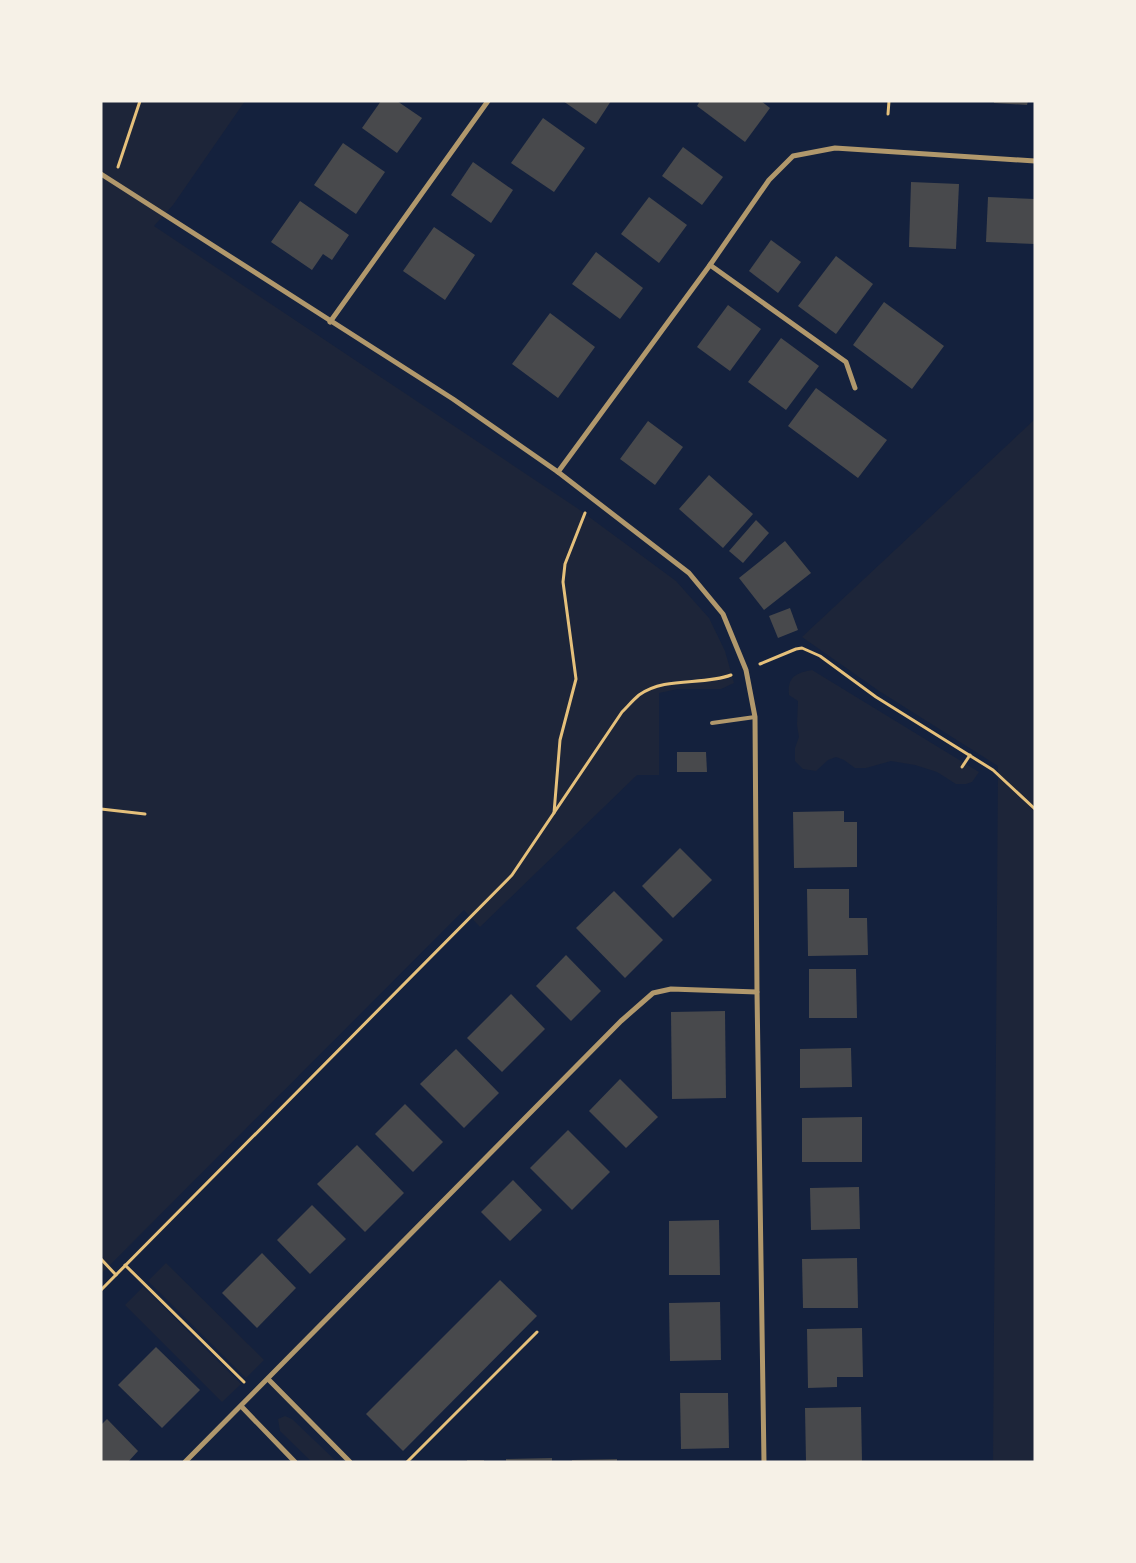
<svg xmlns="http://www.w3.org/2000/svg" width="1136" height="1563" viewBox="0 0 1136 1563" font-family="'Source Serif 4',serif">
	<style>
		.green { fill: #1d2539 }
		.building { fill: #48494c }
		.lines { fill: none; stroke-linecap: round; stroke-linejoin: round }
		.path { stroke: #e5c07b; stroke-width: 3 }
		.service { stroke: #b1986c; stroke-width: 4 }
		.minor { stroke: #b1986c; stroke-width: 5 }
	</style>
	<rect width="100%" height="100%" fill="#14213d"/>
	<g class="green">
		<path d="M101,101h144l-72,104 -19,21 423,282 99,73 33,37 16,33 9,32 -13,6h-43l-19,4v82h-22l-157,152 -16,-17 -363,364z"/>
		<path d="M1035,419v1043h-42l5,-696 -119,-75 -77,-54z"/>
		<path d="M812,670l167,102 -7,10 -6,2h-10l-19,-12 -22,-7 -24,-4 -25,7h-11l-11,-8 -8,-3 -8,3 -12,11 -13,-2 -8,-8v-13l4,-11 -2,-12 1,-24 -9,-6c-2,-18 7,-22 23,-25z"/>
		<path d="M166,1263l98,97 -18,18 -98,-97z"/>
		<path d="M143,1287l98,97 -19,18 -97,-97z"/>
		<path d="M285,1416l7,3 45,43h-25l-32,-31 -2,-12z"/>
	</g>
	<g class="building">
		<path d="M381,101h16l25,17 -25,35 -35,-25z"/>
		<path d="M563,101h48l-15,23z"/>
		<path d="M700,101h61l9,7 -25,34 -48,-36z"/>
		<path d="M994,101h34l-1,4 -33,-2z"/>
		<path d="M543,118l42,30 -31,44 -43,-29z"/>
		<path d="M343,143l42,29 -29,42 -42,-29z"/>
		<path d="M683,147l40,30 -21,28 -40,-29z"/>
		<path d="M473,162l40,28 -22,33 -40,-28z"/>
		<path d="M911,182l48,2 -3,65 -47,-2z"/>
		<path d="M649,197l38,28 -28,38 -38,-29z"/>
		<path d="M988,197l47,2v45l-49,-2z"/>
		<path d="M300,201l49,34 -17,25 -9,-6 -11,16 -41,-28z"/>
		<path d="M434,227l41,28 -30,45 -42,-29z"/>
		<path d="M771,240l30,22 -23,31 -29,-22z"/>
		<path d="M596,252l47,36 -23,31 -48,-35z"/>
		<path d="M836,256l37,28 -37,50 -38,-28z"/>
		<path d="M884,302l60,44 -32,43 -59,-44z"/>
		<path d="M728,305l33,24 -31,42 -33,-24z"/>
		<path d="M550,313l45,34 -37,51 -46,-34z"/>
		<path d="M781,338l38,28 -33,44 -38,-28z"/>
		<path d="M816,388l71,52 -29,38 -70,-52z"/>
		<path d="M648,421l35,26 -28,38 -35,-26z"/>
		<path d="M709,475l44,39 -30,34 -44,-39z"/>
		<path d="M756,520l13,13 -26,30 -14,-12z"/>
		<path d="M785,541l26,32 -47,37 -25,-32z"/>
		<path d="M790,608l8,22 -20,8 -9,-22z"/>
		<path d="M677,752h29l1,20h-30z"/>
		<path d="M844,811v11h13v45l-63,1 -1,-56z"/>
		<path d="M680,848l32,32 -39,38 -31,-32z"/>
		<path d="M807,889h42v29h18l1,37 -60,1z"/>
		<path d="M614,891l49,49 -38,38 -49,-50z"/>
		<path d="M566,955l35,36 -30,30 -35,-35z"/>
		<path d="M809,969h47l1,49h-48z"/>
		<path d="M511,994l34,35 -43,43 -35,-34z"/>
		<path d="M725,1011l1,87 -54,1 -1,-87z"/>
		<path d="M851,1048l1,39 -52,1v-39z"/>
		<path d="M456,1049l43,44 -35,35 -44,-44z"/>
		<path d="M620,1079l38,38 -32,31 -37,-37z"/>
		<path d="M405,1104l38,38 -30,30 -38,-38z"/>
		<path d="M862,1117v45h-60v-44z"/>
		<path d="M568,1130l42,42 -38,38 -42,-42z"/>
		<path d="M357,1145l47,48 -39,39 -48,-48z"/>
		<path d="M513,1180l29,30 -32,31 -29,-29z"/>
		<path d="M859,1187l1,42 -49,1 -1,-42z"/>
		<path d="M312,1205l34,34 -36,35 -33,-34z"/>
		<path d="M719,1220l1,55h-51v-54z"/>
		<path d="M262,1253l34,35 -39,40 -35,-35z"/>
		<path d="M857,1258l1,50h-55l-1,-49z"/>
		<path d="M500,1280l37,36 -134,135 -37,-37z"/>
		<path d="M720,1302l1,58 -51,1 -1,-58z"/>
		<path d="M862,1328l1,49h-26v10l-29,1 -1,-59z"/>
		<path d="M156,1347l44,43 -38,38 -44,-43z"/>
		<path d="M680,1393h48l1,55 -48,1z"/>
		<path d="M861,1407l1,55h-56l-1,-54z"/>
		<path d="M107,1419l31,32 -10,11h-27v-37z"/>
		<path d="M552,1458v4h-46v-3z"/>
		<path d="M617,1459v3h-45v-2z"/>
		<rect x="467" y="1460" width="17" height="2"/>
	</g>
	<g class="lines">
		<g class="path">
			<path d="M888,114l1,-13"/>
			<path d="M118,167l22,-66"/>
			<path d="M760,664l36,-15 6,-1 18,8 56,41 117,73 42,39"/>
			<path d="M962,767l8,-12"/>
			<path d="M101,809l44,5"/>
			<path d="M554,813l6,-73 16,-61 -13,-97 2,-18 20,-51"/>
			<path d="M101,1259l15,16"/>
			<path d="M125,1265l119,117"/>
			<path d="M101,1290l411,-415 110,-163c6,-6 11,-12 17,-17 27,-19 63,-9 92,-20"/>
			<path d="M407,1462l130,-130"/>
		</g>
		<path class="service" d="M712,723l43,-6"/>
		<g class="minor">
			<path d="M101,174l352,225 105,73 131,101 34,41 23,56 9,47 2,275 7,470"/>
			<path d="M710,265l136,97 9,26"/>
			<path d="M330,322l158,-221"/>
			<path d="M558,472l152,-207 59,-85 24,-24 42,-8 200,13"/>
			<path d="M268,1379l82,83"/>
			<path d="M241,1406l54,56"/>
			<path d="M185,1462l436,-441 32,-28 18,-4 86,3"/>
		</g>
	</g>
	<rect width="1136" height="1563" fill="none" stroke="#f6f1e7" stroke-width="205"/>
</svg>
